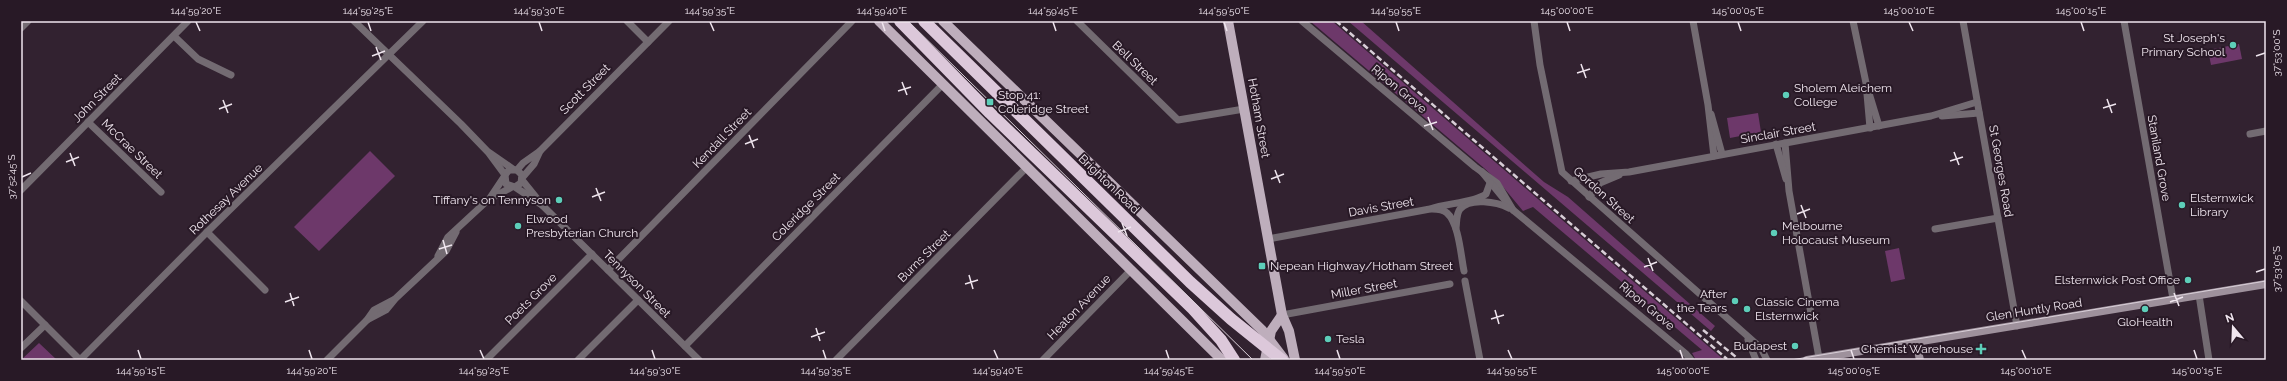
<svg xmlns="http://www.w3.org/2000/svg" width="2287" height="381" viewBox="0 0 2287 381" font-family="Raleway,sans-serif">
	<style>
		.green { fill: #6d386a }
		.lines { fill: none; stroke-linecap: round; stroke-linejoin: round }
		.street { stroke: #736b72; stroke-width: 7 }
		.secondary { stroke: #9e919c; stroke-width: 8 }
		.primary { stroke: #beaebc; stroke-width: 10 }
		.highway { stroke: #dcc8da; stroke-width: 12 }
		.tram { stroke: #d8ced7; stroke-width: 1 }
		.rail { stroke: #d8ced7; stroke-width: 2.5; stroke-dasharray: 6 3; stroke-linecap: butt }
		.ticks { fill: none; stroke: #efe5ee; stroke-width: 1.5 }
		.poi-dot { fill: #5dceb9; stroke: #281926; stroke-width: 1.5 }
		.labels { text-anchor: middle; stroke-width: 4; stroke-linejoin: round; paint-order: stroke }
		.poi-label { font-size: 12px; fill: #efe5ee; stroke: #281926; text-anchor: start }
		.street-label { font-size: 12px; fill: #efe5ee; stroke: #281926 }
		.neatline { fill: none; stroke: #efe5ee; stroke-width: 1.5 }
		.ticks-label { font-size: 10px; text-anchor: middle; fill: #efe5ee }
	</style>
	<rect width="100%" height="100%" fill="#322230"/>
	<g class="green">
		<path d="M1310,21h22l391,338 -27,1 -4,-7 10,-3 -169,-143 -10,4 -24,-29 -15,-14z"/>
		<path d="M1348,21h13l183,161 24,15 147,129 -4,5z"/>
		<path d="M2239,44l3,15 -31,6 -3,-15z"/>
		<path d="M1758,113l3,19 -31,6 -3,-20z"/>
		<path d="M370,151l25,25 -76,75 -25,-24z"/>
		<path d="M1899,248l6,31 -14,3 -6,-31z"/>
		<path d="M39,343l18,17h-36z"/>
	</g>
	<g class="lines">
		<g class="street">
			<path d="M354,21l107,103 27,28 17,23"/>
			<path d="M627,21l21,21"/>
			<path d="M1077,21l101,99 66,-11"/>
			<path d="M1302,21l173,146 22,16 16,27"/>
			<path d="M1534,21l6,44 22,107 199,176 6,12"/>
			<path d="M1693,21l15,84 6,51"/>
			<path d="M1853,21l13,62 4,45"/>
			<path d="M1963,21l54,305"/>
			<path d="M2124,21l49,278"/>
			<path d="M21,28l7,-7"/>
			<path d="M174,36l24,23 33,16"/>
			<path d="M1869,93l10,33"/>
			<path d="M1711,114l11,40"/>
			<path d="M1942,116l37,-3"/>
			<path d="M88,122l73,70"/>
			<path d="M2250,134l16,-3"/>
			<path d="M1785,143l4,48 30,167"/>
			<path d="M1776,144l10,35"/>
			<path d="M490,153l23,16"/>
			<path d="M517,170l6,-7 17,-12"/>
			<path d="M1482,172l31,38 173,144 5,6"/>
			<path d="M522,178l12,-14 6,-13 129,-130"/>
			<path d="M522,180l21,26 156,154"/>
			<path d="M1571,181l30,-7 28,-2 302,-56 46,-14"/>
			<path d="M515,187l6,-4 1,-8 -5,-5h-8l-4,5 1,9 9,3 27,18"/>
			<path d="M21,190l167,-169"/>
			<path d="M1589,197l11,-14 19,-8"/>
			<path d="M490,198l14,-21"/>
			<path d="M1432,209c5,0 11,0 15,4 12,10 14,44 17,58"/>
			<path d="M1456,228c1,-6 0,-14 4,-19 10,-12 37,-7 49,-1"/>
			<path d="M1935,229l63,-11"/>
			<path d="M207,232l58,58"/>
			<path d="M1268,239l162,-30c16,-6 44,-6 56,-15l4,-11"/>
			<path d="M438,256l10,-19 40,-37 24,-13"/>
			<path d="M608,270l244,-249"/>
			<path d="M1465,281l15,79"/>
			<path d="M2199,295l10,65"/>
			<path d="M21,301l59,59"/>
			<path d="M1282,315l168,-31"/>
			<path d="M367,320l19,-10 9,-11 51,-48 10,-19"/>
			<path d="M1748,340l8,20"/>
			<path d="M685,346l258,-262"/>
			<path d="M21,348l24,-23"/>
			<path d="M80,360l127,-128 216,-211"/>
			<path d="M327,360l40,-40 7,-10 19,-10"/>
			<path d="M486,360l106,-106"/>
			<path d="M578,360l60,-60"/>
			<path d="M836,360l191,-193"/>
			<path d="M1043,360l88,-90"/>
		</g>
		<g class="secondary">
			<path d="M1916,342l4,18"/>
			<path d="M1807,360l459,-76"/>
		</g>
		<g class="primary">
			<path d="M879,21l343,339"/>
			<path d="M943,21l319,309 22,29"/>
			<path d="M1228,21l54,294 7,16 6,29"/>
			<path d="M1265,360l6,-29 11,-16"/>
		</g>
		<g class="highway">
			<path d="M900,21l90,92 203,196 28,31 13,20"/>
			<path d="M924,21l266,261 41,37 51,41"/>
		</g>
		<g class="tram">
			<path d="M908,21l345,339"/>
			<path d="M1791,360l475,-79"/>
		</g>
		<g class="rail">
			<path d="M1336,21l391,338"/>
			<path d="M1703,330l33,27"/>
		</g>
	</g>
	<path class="ticks" d="M196,22l4,9M368,22l3,9M539,22l3,9M710,22l4,9M882,22l3,9M1053,22l3,9M1224,22l3,9M1396,22l3,9M1567,22l3,9M1738,22l3,9M1909,22l4,9M2081,22l3,9M376,47l5,13M372,56l13,-5M2256,56l9,-3M1581,64l5,14M1577,73l13,-4M902,82l5,13M898,91l13,-4M2107,99l5,14M223,100l5,13M2103,108l13,-4M219,109l13,-5M1428,117l5,13M1424,126l13,-4M749,135l5,13M745,144l13,-5M1954,152l5,13M70,153l5,13M1950,161l13,-4M66,162l13,-5M1275,170l5,13M22,177l9,-4M1271,179l13,-5M596,188l5,13M592,197l13,-5M1801,205l5,13M1797,214l13,-5M1122,223l5,13M1118,232l13,-5M443,240l4,14M439,249l13,-4M1648,258l5,13M1644,267l13,-5M2256,272l9,-3M969,275l4,14M965,284l13,-4M290,293l4,13M2174,293l5,13M285,302l14,-5M2170,302l13,-5M1495,310l4,14M1491,319l13,-4M816,328l4,13M811,337l14,-5M138,350l3,9M309,350l3,9M480,350l4,9M652,350l3,9M823,350l3,9M994,350l4,9M1166,350l3,9M1337,350l3,9M1508,350l4,9M1680,350l3,9M1851,350l3,9M2022,350l4,9M2194,350l3,9"/>
	<g class="poi-dot">
		<circle cx="2233" cy="45" r="4"/>
		<circle cx="1786" cy="95" r="4"/>
		<rect x="986" y="98" width="8" height="8" rx="2"/>
		<circle cx="559" cy="200" r="4"/>
		<circle cx="2182" cy="205" r="4"/>
		<circle cx="518" cy="226" r="4"/>
		<circle cx="1774" cy="233" r="4"/>
		<rect x="1258" y="262" width="8" height="8" rx="2"/>
		<circle cx="2188" cy="280" r="4"/>
		<circle cx="1735" cy="301" r="4"/>
		<circle cx="1747" cy="309" r="4"/>
		<circle cx="2145" cy="309" r="4"/>
		<circle cx="1328" cy="339" r="4"/>
		<circle cx="1795" cy="346" r="4"/>
		<path d="M1979 343h4v4h4v4h-4v4h-4v-4h-4v-4h4z"/>
	</g>
	<g class="labels">
		<g class="poi-label">
			<text x="2225" y="42" text-anchor="end">St Joseph's<tspan x="2225" dy="14">Primary School</tspan></text>
			<text x="1794" y="92">Sholem Aleichem<tspan x="1794" dy="14">College</tspan></text>
			<text x="998" y="99">Stop 41:<tspan x="998" dy="14">Coleridge Street</tspan></text>
			<text x="2190" y="202">Elsternwick<tspan x="2190" dy="14">Library</tspan></text>
			<text x="551" y="204" text-anchor="end">Tiffany's on Tennyson</text>
			<text x="526" y="223">Elwood<tspan x="526" dy="14">Presbyterian Church</tspan></text>
			<text x="1782" y="230">Melbourne<tspan x="1782" dy="14">Holocaust Museum</tspan></text>
			<text x="1270" y="270">Nepean Highway/Hotham Street</text>
			<text x="2180" y="284" text-anchor="end">Elsternwick Post Office</text>
			<text x="1727" y="298" text-anchor="end">After<tspan x="1727" dy="14">the Tears</tspan></text>
			<text x="1755" y="306">Classic Cinema<tspan x="1755" dy="14">Elsternwick</tspan></text>
			<text x="2145" y="326" text-anchor="middle">GloHealth</text>
			<text x="1336" y="343">Tesla</text>
			<text x="1787" y="350" text-anchor="end">Budapest</text>
			<text x="1973" y="353" text-anchor="end">Chemist Warehouse</text>
		</g>
		<g class="street-label">
			<text transform="translate(1135 63) rotate(44)" y="4">Bell Street</text>
			<text transform="translate(585 89) rotate(-45)" y="4">Scott Street</text>
			<text transform="translate(1399 89) rotate(40)" y="4">Ripon Grove</text>
			<text transform="translate(97 98) rotate(-45)" y="4">John Street</text>
			<text transform="translate(1259 118) rotate(80)" y="4">Hotham Street</text>
			<text transform="translate(1778 133) rotate(-10)" y="4">Sinclair Street</text>
			<text transform="translate(722 138) rotate(-46)" y="4">Kendall Street</text>
			<text transform="translate(132 149) rotate(44)" y="4">McCrae Street</text>
			<text transform="translate(2159 158) rotate(80)" y="4">Staniland Grove</text>
			<text transform="translate(2001 171) rotate(80)" y="4">St Georges Road</text>
			<text transform="translate(1109 184) rotate(44)" y="4">Brighton Road</text>
			<text transform="translate(1604 195) rotate(42)" y="4">Gordon Street</text>
			<text transform="translate(226 199) rotate(-44)" y="4">Rothesay Avenue</text>
			<text transform="translate(806 207) rotate(-45)" y="4">Coleridge Street</text>
			<text transform="translate(1381 207) rotate(-10)" y="4">Davis Street</text>
			<text transform="translate(924 256) rotate(-45)" y="4">Burns Street</text>
			<text transform="translate(637 284) rotate(45)" y="4">Tennyson Street</text>
			<text transform="translate(1364 289) rotate(-10)" y="4">Miller Street</text>
			<text transform="translate(531 299) rotate(-45)" y="4">Poets Grove</text>
			<text transform="translate(1647 306) rotate(40)" y="4">Ripon Grove</text>
			<text transform="translate(1079 307) rotate(-46)" y="4">Heaton Avenue</text>
			<text transform="translate(2034 310) rotate(-9)" y="4">Glen Huntly Road</text>
		</g>
	</g>
	<rect width="2287" height="381" fill="none" stroke="#281926" stroke-width="44"/>
	<g transform="translate(2233 327) rotate(341)" stroke="#281926" stroke-width="3" paint-order="stroke">
	<path d="M0-3L7 15L0 10L-7 15Z" fill="#efe5ee"/>
	<text y="-6" font-size="11" font-weight="bold" text-anchor="middle" fill="#efe5ee">N</text>
	</g>
	<rect x="22" y="22" width="2243" height="337" class="neatline"/>
	<g class="ticks-label">
		<text x="196" y="14">144°59'20"E</text>
		<text x="368" y="14">144°59'25"E</text>
		<text x="539" y="14">144°59'30"E</text>
		<text x="710" y="14">144°59'35"E</text>
		<text x="882" y="14">144°59'40"E</text>
		<text x="1053" y="14">144°59'45"E</text>
		<text x="1224" y="14">144°59'50"E</text>
		<text x="1396" y="14">144°59'55"E</text>
		<text x="1567" y="14">145°00'00"E</text>
		<text x="1738" y="14">145°00'05"E</text>
		<text x="1909" y="14">145°00'10"E</text>
		<text x="2081" y="14">145°00'15"E</text>
		<text transform="translate(2276 53) rotate(-90)" y="4">37°53'00"S</text>
		<text transform="translate(11 177) rotate(-90)" y="4">37°52'45"S</text>
		<text transform="translate(2276 269) rotate(-90)" y="4">37°53'05"S</text>
		<text x="141" y="374">144°59'15"E</text>
		<text x="312" y="374">144°59'20"E</text>
		<text x="484" y="374">144°59'25"E</text>
		<text x="655" y="374">144°59'30"E</text>
		<text x="826" y="374">144°59'35"E</text>
		<text x="998" y="374">144°59'40"E</text>
		<text x="1169" y="374">144°59'45"E</text>
		<text x="1340" y="374">144°59'50"E</text>
		<text x="1512" y="374">144°59'55"E</text>
		<text x="1683" y="374">145°00'00"E</text>
		<text x="1854" y="374">145°00'05"E</text>
		<text x="2026" y="374">145°00'10"E</text>
		<text x="2197" y="374">145°00'15"E</text>
	</g>
</svg>
